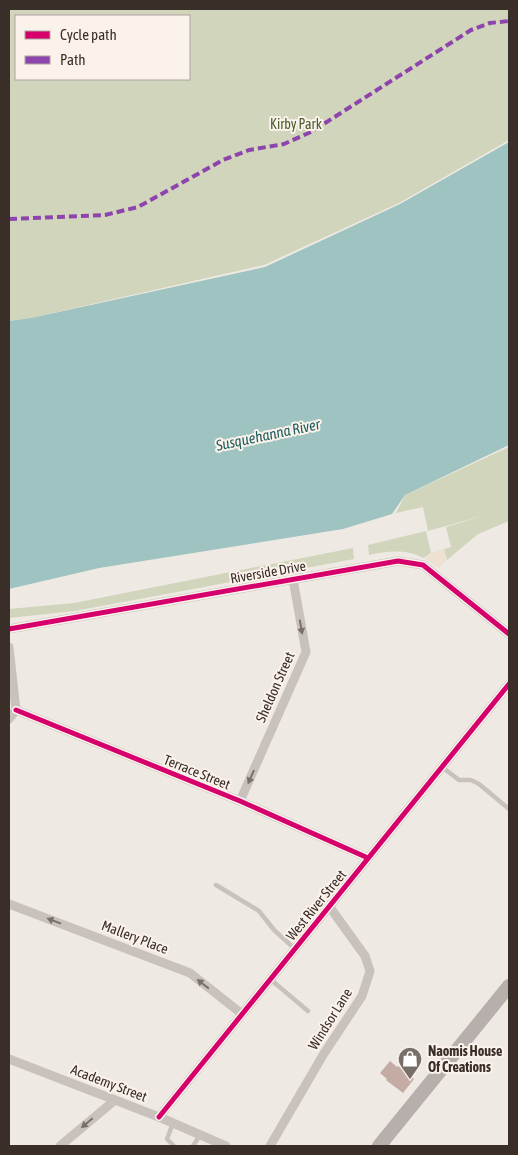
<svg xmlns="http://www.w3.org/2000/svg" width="518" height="1155" viewBox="0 0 518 1155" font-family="'Asap Condensed',sans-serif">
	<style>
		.green { fill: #d1d5bc; fill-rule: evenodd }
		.plaza { fill: #eee0d2 }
		.water { fill: #9ec3c1 }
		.building { fill: #c4aba4 }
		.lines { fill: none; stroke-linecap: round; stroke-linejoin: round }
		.service { stroke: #c8c1bc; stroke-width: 4.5 }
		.minor { stroke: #c8c1bc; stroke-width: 9 }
		.primary { stroke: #b7afab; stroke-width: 14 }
		.quiet { stroke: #8e44ad; stroke-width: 4; stroke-dasharray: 8 4; stroke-linecap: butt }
		.cycleway-casing { stroke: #fbf3eb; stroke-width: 8 }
		.cycleway { stroke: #d6006c; stroke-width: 5 }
		.oneway { fill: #7a706b }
		.labels { text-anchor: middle; stroke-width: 4; stroke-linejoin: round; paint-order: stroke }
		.park-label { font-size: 14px; fill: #4b5a2b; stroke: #fbf3eb }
		.street-label { font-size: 14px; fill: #3a2e29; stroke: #fbf3eb }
		.poi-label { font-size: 14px; font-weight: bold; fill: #3a2e29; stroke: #fbf3eb; text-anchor: start }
		.water-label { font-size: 15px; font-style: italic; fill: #1c5d5e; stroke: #fbf3eb }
	</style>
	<rect width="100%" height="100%" fill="#efe9e3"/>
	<g class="green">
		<path d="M9,9h500v131l-110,63 -135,62 -233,53 -22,3zM16,16h173v63h-173z"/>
		<path d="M509,447v74l-31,13 -31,26 -3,-11 7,-2 -5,-20 39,-12 -57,16 -5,-24 -27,6 9,-18z"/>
		<path d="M426,531l5,22 -8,5c-16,-9 -36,-7 -54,-3l-1,-10z"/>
		<path d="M353,548l1,11 -279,52 -66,7v-9l65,-6z"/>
	</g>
	<path class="plaza" d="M444,549l3,11 -8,8 -15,-10 7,-5z"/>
	<path class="water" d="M509,142v303l-104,50 -13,19 -49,15 -244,39 -90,21v-268l22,-3 234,-51 135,-63z"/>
	<path class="building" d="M390,1061l7,6 1,-1 16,13 -11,14 -17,-13 1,-1 -7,-6z"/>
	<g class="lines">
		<g class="service">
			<path d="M442,767l17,13h12l8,4 30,25"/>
			<path d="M216,885l43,26 15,19 21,19"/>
			<path d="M270,979l38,32"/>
			<path d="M173,1123l-6,16 7,7"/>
			<path d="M193,1146l7,-11"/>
		</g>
		<g class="minor">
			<path d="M9,629l389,-68 25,4 86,69"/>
			<path d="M9,647l7,63 -7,9"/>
			<path d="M16,710l224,91 128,57"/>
			<path d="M240,801l66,-149 -13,-73"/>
			<path d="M9,904l181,69 52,41"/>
			<path d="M9,1059l150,58 67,29"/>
			<path d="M159,1117l350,-433"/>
			<path d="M60,1146l55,-46"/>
			<path d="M270,1146l53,-91 39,-59 8,-25 -5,-15 -36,-50"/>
		</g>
		<path class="primary" d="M379,1146l130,-160"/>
		<path class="quiet" d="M9,219l96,-4 33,-8 85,-47 26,-10 35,-6 27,-12 160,-102 19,-7 19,-2"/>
		<defs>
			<g id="cycleway">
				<path d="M9,629l389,-68 25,4 86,69"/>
				<path d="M16,710l224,91 128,57"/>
				<path d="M159,1117l350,-433"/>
			</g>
		</defs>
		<use href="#cycleway" class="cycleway-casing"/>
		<use href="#cycleway" class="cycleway"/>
	</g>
	<defs><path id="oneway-solid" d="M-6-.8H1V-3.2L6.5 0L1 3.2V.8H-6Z" transform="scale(1.25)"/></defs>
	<g class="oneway">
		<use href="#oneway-solid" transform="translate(301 627) rotate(80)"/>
		<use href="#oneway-solid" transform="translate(251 777) rotate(114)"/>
		<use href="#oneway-solid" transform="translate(54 921) rotate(-159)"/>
		<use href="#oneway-solid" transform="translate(203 984) rotate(-142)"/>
		<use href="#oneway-solid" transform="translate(87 1123) rotate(140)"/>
	</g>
	<defs>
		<symbol id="shop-pin" viewBox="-11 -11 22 30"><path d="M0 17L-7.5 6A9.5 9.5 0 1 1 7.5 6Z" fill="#796f6a" stroke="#fbf3eb"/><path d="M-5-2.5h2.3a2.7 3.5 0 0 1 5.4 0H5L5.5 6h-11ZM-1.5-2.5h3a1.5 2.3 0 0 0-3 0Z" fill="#fff"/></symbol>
	</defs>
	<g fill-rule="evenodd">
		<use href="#shop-pin" x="396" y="1045" width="28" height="38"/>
	</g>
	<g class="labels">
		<g class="park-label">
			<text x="296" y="129">Kirby Park</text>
		</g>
		<g class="street-label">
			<text transform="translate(268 572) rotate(-10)" y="5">Riverside Drive</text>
			<text transform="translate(275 687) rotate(-66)" y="5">Sheldon Street</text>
			<text transform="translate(197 772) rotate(22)" y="5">Terrace Street</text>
			<text transform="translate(316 905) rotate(-51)" y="5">West River Street</text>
			<text transform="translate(135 937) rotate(21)" y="5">Mallery Place</text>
			<text transform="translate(330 1019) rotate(-58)" y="5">Windsor Lane</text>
			<text transform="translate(109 1083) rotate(21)" y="5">Academy Street</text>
		</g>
		<g class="poi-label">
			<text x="428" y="1056">Naomis House<tspan x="428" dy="16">Of Creations</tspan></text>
		</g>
		<g class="water-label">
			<text transform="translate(268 435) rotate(-12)" y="5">Susquehanna River</text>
		</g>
	</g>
	<rect width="518" height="1155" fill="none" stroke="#3a2e29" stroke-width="20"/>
	<rect x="15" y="15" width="175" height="65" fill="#fbf3eb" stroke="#aea49d"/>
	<rect x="25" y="31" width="25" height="8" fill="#d6006c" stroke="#aea49d"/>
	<text x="60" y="40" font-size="15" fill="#3a2e29">Cycle path</text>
	<rect x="25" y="56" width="25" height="8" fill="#8e44ad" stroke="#aea49d"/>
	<text x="60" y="65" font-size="15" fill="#3a2e29">Path</text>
</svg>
